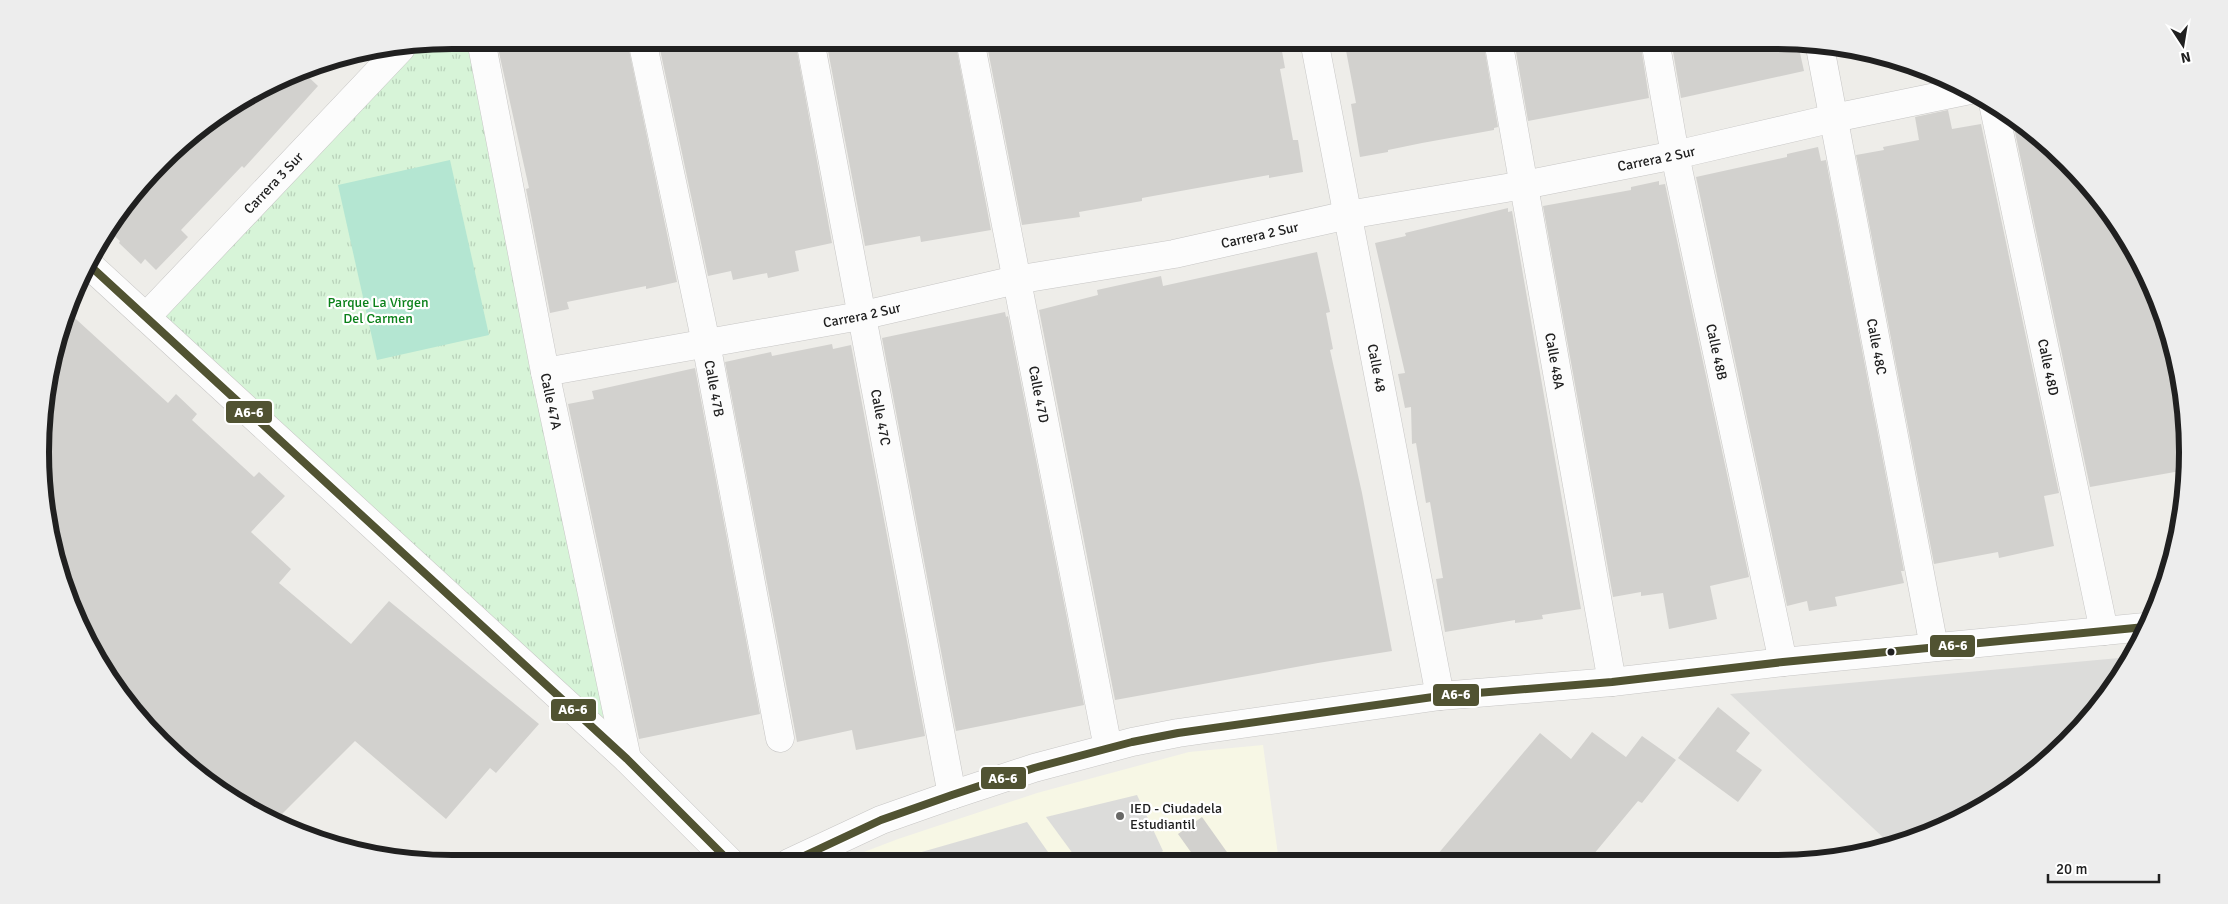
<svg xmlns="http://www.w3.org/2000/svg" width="2228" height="904" viewBox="0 0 2228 904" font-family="Signika,sans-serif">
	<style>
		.education { fill: #f7f7e5 }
		.religious { fill: #dcdcda }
		.park { fill: url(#park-tufts) }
		.pitch { fill: #b4e6d2 }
		.building { fill: #d2d1ce }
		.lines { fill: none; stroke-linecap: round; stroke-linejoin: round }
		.minor-casing { stroke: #c7c6c5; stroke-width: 29 }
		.tertiary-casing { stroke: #c7c6c5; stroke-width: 29 }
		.minor { stroke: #fcfcfc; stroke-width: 28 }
		.tertiary { stroke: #fcfcfc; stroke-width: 28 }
		.bus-1-casing { stroke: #fff; stroke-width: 11 }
		.bus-1 { stroke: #515332; stroke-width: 8 }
		.bus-dot { fill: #202020; stroke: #fff; stroke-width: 2 }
		.poi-dot { fill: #686866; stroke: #fff; stroke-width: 2 }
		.labels { text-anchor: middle; stroke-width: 4.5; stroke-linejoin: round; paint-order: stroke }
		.street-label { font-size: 14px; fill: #202020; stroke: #fff }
		.park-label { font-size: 14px; fill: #0b811a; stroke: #fff }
		.poi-label { font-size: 14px; fill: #202020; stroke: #fff; text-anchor: start }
		.rim { fill: none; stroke: #202020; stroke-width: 6 }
		.line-badge { stroke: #fff; stroke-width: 2 }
		.badge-label { font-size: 14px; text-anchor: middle; font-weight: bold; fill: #fff }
	</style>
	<defs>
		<pattern id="park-tufts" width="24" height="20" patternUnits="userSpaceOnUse" patternTransform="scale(1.25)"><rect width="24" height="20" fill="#d7f4d8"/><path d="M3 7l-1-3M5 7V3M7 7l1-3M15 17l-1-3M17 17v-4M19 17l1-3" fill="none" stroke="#b8d1b9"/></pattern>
	</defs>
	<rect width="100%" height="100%" fill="#eeede9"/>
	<path class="education" d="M1263,745l16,117 -444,1 63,-24 139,-46 152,-41z"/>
	<g class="religious">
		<path d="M2130,657l-11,24 -72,81 -89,60 -69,21 -159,-149z"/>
		<path d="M1137,795l26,56 -18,11h-66l-33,-45z"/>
		<path d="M1027,822l28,40 -172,1z"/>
	</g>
	<path class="park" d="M452,40h28l144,717 -463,-442 254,-269z"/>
	<path class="pitch" d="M450,160l39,175 -112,25 -39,-175z"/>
	<g class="building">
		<path d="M535,40h92l50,242 -31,7v-3l-79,16 2,7 -19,4 -24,-124 3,-1 -31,-140z"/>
		<path d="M658,40h137l37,203 -37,8 4,20 -31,7 -1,-5 -34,7 -2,-9 -23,5z"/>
		<path d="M826,40h129l36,190 -70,12 -1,-6 -55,10z"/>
		<path d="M986,40h294l5,28 -5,1 13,71h5l5,32 -34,6v-3l-127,23v3l-63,11 1,5 -58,8z"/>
		<path d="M1344,40h139l15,87 -4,1v2l-72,13 -34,7v2l-28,5 -9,-53 5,-1z"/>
		<path d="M1514,40h126l9,58 -121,23z"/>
		<path d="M1671,40h105l22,4 6,27 -123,27z"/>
		<path d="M301,70l17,16 -74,82 -2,-2 -61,64 7,7 -32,33 -11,-11 -4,5 -22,-21 1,-2 -12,-11 73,-88 65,-47z"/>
		<path d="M1948,110l4,19 29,-5 78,369 -15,3 10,50 -55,12 -1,-6 -64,12 -78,-409 28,-5 -1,-3 36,-7 -4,-23z"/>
		<path d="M2012,118l35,24 56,59 42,69 29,75 13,80 -1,45 -96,17z"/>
		<path d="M1818,147l3,14 5,-1 78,411h-3l3,12 -69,14 2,9 -28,5 -2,-10 -20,5 -91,-429 91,-20v-3z"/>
		<path d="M1659,181v4l6,-1 84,393 -39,9 7,33 -48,10 -6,-36 -22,3v-4l-28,5 -70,-391 88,-16v-3z"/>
		<path d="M1508,208v4l4,-1 69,398 -39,6 1,4 -28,4v-3l-70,12 -9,-53 7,-1 -13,-76 -4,1 -10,-60 -4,1 -1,-37 -6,1 -7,-34 7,-1 -30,-130 31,-7 -1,-3z"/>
		<path d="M1317,252l13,60 -4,1 7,36 -3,1 32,143 30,158 -74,12 -203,37 -76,-390 59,-15 -1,-5 64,-14 2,10z"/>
		<path d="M66,310l102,93 8,-9 21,20 -5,6 62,57 5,-5 26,24 -34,36 40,37 -12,14 72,61 38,-43 150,123 -43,49 -6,-5 -44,51 -91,-78 -78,78 -76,-40 -59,-56 -47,-65 -47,-126 -4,-133 18,-80z"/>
		<path d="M1005,312l1,5 2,-1 76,389 -128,26 -74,-393z"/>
		<path d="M832,344l1,5 18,-4 74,391 -69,14 -4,-20 -55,12 -72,-380 46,-10 1,4z"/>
		<path d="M695,368l65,346 -121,25 -71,-335 26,-5 -2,-8z"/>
		<path d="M1718,707l32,26 -14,18 26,19 -24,32 -60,-44z"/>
		<path d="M1592,732l34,25 16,-21 34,24 -34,43 -4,-2 -50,60h-156l108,-128 31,26z"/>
		<path d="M1202,817l32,45h-36l-20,-28z"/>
	</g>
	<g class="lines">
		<defs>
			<g id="minor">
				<path id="s1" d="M481,40l64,332 82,387"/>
				<path id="s2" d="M642,40l64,303 74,395"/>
				<path id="s3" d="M810,40l142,755"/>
				<path id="s4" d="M970,40l138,708"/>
				<path id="s5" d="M1314,40l126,656"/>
				<path id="s6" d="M1498,40l114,642"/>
				<path id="s7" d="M1655,40l20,115 108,507"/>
				<path id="s8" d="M1820,47l114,600"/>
				<path id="s9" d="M1993,103l111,528"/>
				<path d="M87,263l540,496 104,104"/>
				<path id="s10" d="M146,317l255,-269"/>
				<path id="s11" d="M545,372l315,-56 156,-36 158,-26 174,-39 176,-30 151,-30 159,-37 136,-28"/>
			</g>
			<path id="tertiary" d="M789,863l92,-43 71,-25 82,-27 98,-26 46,-9 262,-37 172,-14 171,-20 362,-35"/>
		</defs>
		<use href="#minor" class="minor-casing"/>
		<use href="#tertiary" class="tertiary-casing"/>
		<use href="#minor" class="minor"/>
		<use href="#tertiary" class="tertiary"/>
		<defs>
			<g id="bus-1">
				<path d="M87,263l540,496 104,104"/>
				<path d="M789,863l92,-43 71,-25 82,-27 98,-26 46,-9 262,-37 172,-14 171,-20 362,-35"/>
			</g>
		</defs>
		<use href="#bus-1" class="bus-1-casing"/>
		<use href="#bus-1" class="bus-1"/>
	</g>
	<circle class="bus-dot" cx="1891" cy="652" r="4.5"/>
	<circle class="poi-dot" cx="1120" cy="816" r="5"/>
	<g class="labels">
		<g class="street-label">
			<text dy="5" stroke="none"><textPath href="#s11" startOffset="1132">Carrera 2 Sur</textPath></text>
			<text dy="5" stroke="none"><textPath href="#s10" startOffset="185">Carrera 3 Sur</textPath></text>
			<text dy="5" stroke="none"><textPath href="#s11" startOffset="728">Carrera 2 Sur</textPath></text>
			<text dy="5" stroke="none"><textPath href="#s11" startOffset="322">Carrera 2 Sur</textPath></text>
			<text dy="5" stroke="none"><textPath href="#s8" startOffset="305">Calle 48C</textPath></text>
			<text dy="5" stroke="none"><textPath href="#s7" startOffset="318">Calle 48B</textPath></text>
			<text dy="5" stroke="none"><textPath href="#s6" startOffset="326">Calle 48A</textPath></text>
			<text dy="5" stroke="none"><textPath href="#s9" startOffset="270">Calle 48D</textPath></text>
			<text dy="5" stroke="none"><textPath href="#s5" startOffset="334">Calle 48</textPath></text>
			<text dy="5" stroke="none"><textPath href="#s2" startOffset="356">Calle 47B</textPath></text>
			<text dy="5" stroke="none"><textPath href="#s4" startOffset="361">Calle 47D</textPath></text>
			<text dy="5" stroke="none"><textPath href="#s1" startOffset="368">Calle 47A</textPath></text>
			<text dy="5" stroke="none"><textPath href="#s3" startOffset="384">Calle 47C</textPath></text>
		</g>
		<g class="park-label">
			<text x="378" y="307">Parque La Virgen<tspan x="378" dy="16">Del Carmen</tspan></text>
		</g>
		<g class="poi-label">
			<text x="1130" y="813">IED - Ciudadela<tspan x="1130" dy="16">Estudiantil</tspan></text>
		</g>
	</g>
	<path d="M0 0H2228V904H0ZM452 49H1776A403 403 0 0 1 2179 452V452A403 403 0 0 1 1776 855H452A403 403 0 0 1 49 452V452A403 403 0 0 1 452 49Z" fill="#ededed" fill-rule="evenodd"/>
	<path class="rim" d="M452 49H1776A403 403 0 0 1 2179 452V452A403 403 0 0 1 1776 855H452A403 403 0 0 1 49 452V452A403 403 0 0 1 452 49Z"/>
	<g class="line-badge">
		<rect x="225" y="400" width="48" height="24" rx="5" fill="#515332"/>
		<rect x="1929" y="634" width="47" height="24" rx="5" fill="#515332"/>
		<rect x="1432" y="683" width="48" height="24" rx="5" fill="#515332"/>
		<rect x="550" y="698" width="47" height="24" rx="5" fill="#515332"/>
		<rect x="980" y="766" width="47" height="24" rx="5" fill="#515332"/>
	</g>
	<g class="badge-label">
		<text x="249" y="417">A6-6</text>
		<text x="1953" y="650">A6-6</text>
		<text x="1456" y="699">A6-6</text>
		<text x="573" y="714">A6-6</text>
		<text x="1003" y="783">A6-6</text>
	</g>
	<g transform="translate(2183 45) rotate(168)" stroke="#ffffff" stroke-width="4" paint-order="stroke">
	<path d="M0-4L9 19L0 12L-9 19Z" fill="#202020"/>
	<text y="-8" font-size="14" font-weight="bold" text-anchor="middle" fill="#202020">N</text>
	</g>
	<path d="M2048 874v8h111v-8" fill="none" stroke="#202020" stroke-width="2.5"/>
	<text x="2056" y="874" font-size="15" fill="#202020" stroke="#ffffff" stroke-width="4" paint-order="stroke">20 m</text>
</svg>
